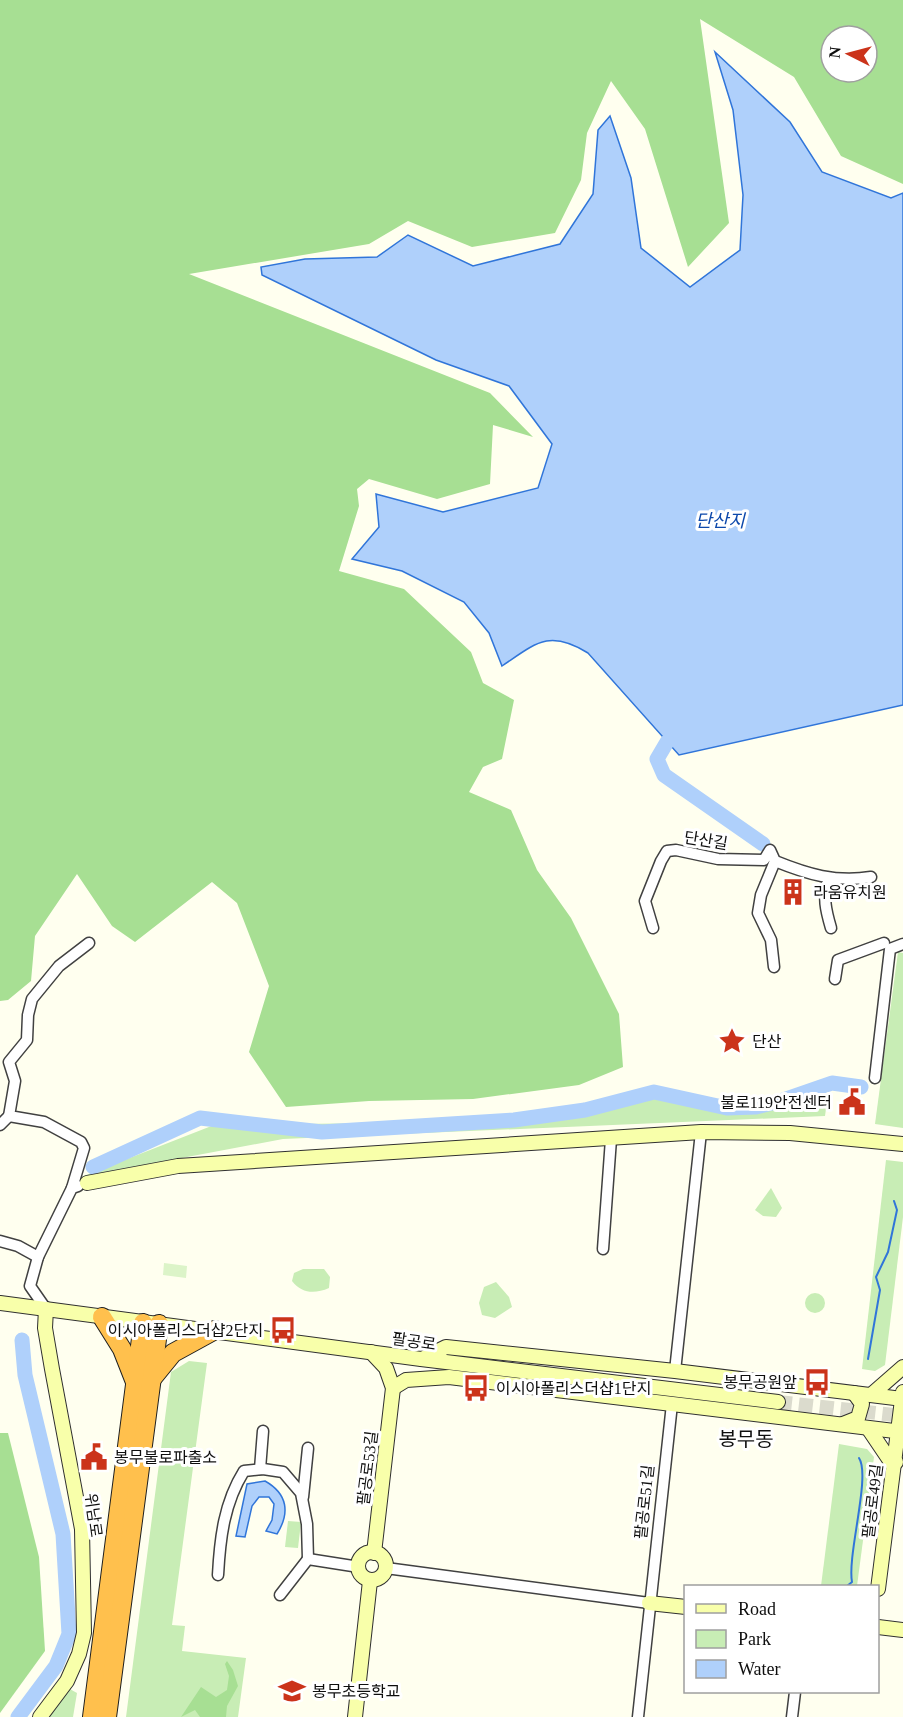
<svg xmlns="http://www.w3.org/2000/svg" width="903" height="1717" viewBox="0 0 903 1717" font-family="'Times New Roman','Noto Sans KR',serif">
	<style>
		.green { fill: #c8edb5 }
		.forest { fill: #a7df93; fill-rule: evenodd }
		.pitch { fill: #dcf4c8 }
		.water { fill: #afd0fb; stroke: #3075d9; stroke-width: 1.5 }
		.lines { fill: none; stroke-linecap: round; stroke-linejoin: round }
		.stream { stroke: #3075d9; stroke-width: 2 }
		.river { stroke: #afd0fb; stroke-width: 15 }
		.secondary-tunnel { stroke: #dbdbcd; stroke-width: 14; stroke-dasharray: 14 7; stroke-linecap: butt }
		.street-casing { stroke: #414141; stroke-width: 13 }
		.secondary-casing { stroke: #303030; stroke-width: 16 }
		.highway-casing { stroke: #1f1f1f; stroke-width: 20 }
		.street { stroke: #fff; stroke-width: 10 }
		.secondary { stroke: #f8ffaa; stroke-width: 14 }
		.highway { stroke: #ffc04d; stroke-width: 18 }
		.labels { text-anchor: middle; stroke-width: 6; stroke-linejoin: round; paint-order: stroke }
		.street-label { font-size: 16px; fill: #0e0e0e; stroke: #fff }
		.poi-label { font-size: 16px; fill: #0e0e0e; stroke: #fff; text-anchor: start }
		.water-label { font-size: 18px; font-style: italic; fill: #0c48ab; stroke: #fff }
		.quarter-label { font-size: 20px; fill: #0e0e0e; stroke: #fff }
	</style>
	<rect width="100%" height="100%" fill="#ffffef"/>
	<g class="green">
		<path d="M898,952l5,1v175l-28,-4z"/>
		<path d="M829,1087l-4,29 -542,23 -202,38 133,-52 251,-3 186,-27 77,19 49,-7z"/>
		<path d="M886,1160l17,2v55l-18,148 -10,6 -13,-2z"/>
		<path d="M771,1188l11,20 -6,9 -13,-1 -8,-6z"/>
		<path d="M303,1269h21l6,8 -1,11c-14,6 -27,6 -37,-7l2,-8z"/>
		<path d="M496,1282l13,15 3,10 -17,11 -13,-3 -3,-12 5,-16z"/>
		<circle cx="815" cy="1303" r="10"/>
		<path d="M189,1361l18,2 -35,262 13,1 -3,25 64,7 -8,59h-112l45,-345z"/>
		<path d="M839,1444l28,5 7,8 -17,129h-36z"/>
		<path d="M288,1521l13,1 -3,26 -13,-1z"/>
		<path d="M68,1688l9,5 -4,24h-25z"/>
	</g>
	<g class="forest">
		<path d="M0,0h903v184l-62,-28 -47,-79 -94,-58 29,204 -41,44 -43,-138 -34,-48 -24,52 -6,47 -26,53 -83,14 -64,-26 -39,23 -180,30 301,119 43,44 -40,-12 -3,59 -53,15 -68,-20 -12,10 2,17 -20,65 65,18 67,63 12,31 31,17 -12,59 -19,8 -14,25 42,18 26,60 34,48 48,96 4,53 -44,18 -106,14 -104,2 -83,6 -37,-55 20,-66 -32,-83 -25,-21 -77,60 -23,-16 -35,-52 -42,62 -4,45 -23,19 -8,1zM831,36h36v36h-36z"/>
		<path d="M0,1433h8l31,124 6,94 -45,62z"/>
		<path d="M227,1661l6,9 5,16 -11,20 -1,11h-26l-5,-7 -14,7 20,-30 15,10 11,-7 2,-14 -4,-12z"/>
	</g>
	<path class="pitch" d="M164,1263l23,3 -1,12 -23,-3z"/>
	<g class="water">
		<path d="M715,52l75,70 32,50 69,26 12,-5v512l-224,50 -91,-102c-39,-24 -52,-10 -86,13l-13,-33 -25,-31 -62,-31 -50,-12 27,-32 -3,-33 67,18 95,-24 14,-44 -43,-58 -73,-26 -174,-85 -1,-8 44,-8 72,-2 31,-22 65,31 87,-22 33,-50 5,-64 12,-14 21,62 10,70 49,39 50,-37 3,-55 -10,-85z"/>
		<path d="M265,1481c23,13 25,32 12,53l-11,-3 6,-11 2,-16 -5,-7h-10l-7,9 -7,31 -9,-1 11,-52z"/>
	</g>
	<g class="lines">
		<g class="stream">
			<path d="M868,1359l12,-69 -4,-13 12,-25 9,-42 -3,-9"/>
			<path d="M847,1586l5,-4c-5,-27 19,-106 7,-124"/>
		</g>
		<g class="river">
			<path d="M667,742l-10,17 7,16 99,69"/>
			<path d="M93,1167l107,-49 122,14 192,-12 71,-10 69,-18 73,16 29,-1 24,-6 52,-18 29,4"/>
			<path d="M18,1717l38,-51 13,-32 -6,-100 -38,-159 -3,-35"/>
		</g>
		<path class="secondary-tunnel" d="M778,1402l125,14"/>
		<defs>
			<g id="street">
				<path d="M829,879c-7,17 -3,32 2,49"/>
				<path d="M653,928l-8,-27 16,-40 6,-10 9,-1 42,9 46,1 6,-10 5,11c32,13 61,22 96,16"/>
				<path d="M774,967l-3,-27 -13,-27 3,-18 14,-34"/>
				<path d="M835,979l3,-19 46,-17"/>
				<path d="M875,1078l15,-129 13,-5"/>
				<path d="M0,1125l9,-9"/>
				<path d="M72,1188l12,-40 -3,-6 -37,-20 -35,-6 6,-35 -6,-19 18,-22 1,-25 4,-16 27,-33 30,-23"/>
				<path d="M0,1241l18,5 20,11"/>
				<path d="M603,1249l8,-110"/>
				<path d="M46,1309l-16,-23 8,-29 34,-69 6,-2"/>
				<path d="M675,1371l26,-239"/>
				<path d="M260,1469l3,-38"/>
				<path d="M303,1497l5,-49"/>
				<path d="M386,1568l263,35"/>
				<path d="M218,1575c2,-37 6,-72 26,-104l19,-2 20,3 18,21 6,31 1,35"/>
				<path d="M280,1595l28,-36 51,8"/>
				<path d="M638,1717l34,-313"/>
				<path d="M792,1717l3,-25"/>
			</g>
			<g id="secondary">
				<path d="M87,1183l91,-17 523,-34 89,1 113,11"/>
				<path d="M0,1303l421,56 357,43"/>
				<path d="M371,1352l15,16 7,20 -19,165"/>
				<path d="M422,1359l24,-12 229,24 228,28"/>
				<path d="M393,1388l13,-8 43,-3 454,55"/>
				<path d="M871,1395l32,-28"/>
				<path d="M843,1424l15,-6 4,-14 -8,-11"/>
				<path d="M868,1428l25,37 3,-3"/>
				<circle cx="372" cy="1566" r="14"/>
				<path d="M878,1589l25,-197"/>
				<path d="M649,1603l37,4"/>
				<path d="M878,1627l25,3"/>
				<path d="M40,1717l27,-36 12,-27 5,-21 -2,-104 -30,-160 -7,-41 1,-19"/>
				<path d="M355,1717l15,-136"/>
			</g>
			<g id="highway">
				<path d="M102,1317l20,32 13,33"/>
				<path d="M151,1380l22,-27 42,-23"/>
				<path d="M92,1717l51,-394"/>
				<path d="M107,1717l52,-393"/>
			</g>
		</defs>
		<use href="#street" class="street-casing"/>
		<use href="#secondary" class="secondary-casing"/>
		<use href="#highway" class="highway-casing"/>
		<use href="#street" class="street"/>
		<use href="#secondary" class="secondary"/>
		<use href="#highway" class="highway"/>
	</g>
	<defs>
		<symbol id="building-bare" viewBox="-9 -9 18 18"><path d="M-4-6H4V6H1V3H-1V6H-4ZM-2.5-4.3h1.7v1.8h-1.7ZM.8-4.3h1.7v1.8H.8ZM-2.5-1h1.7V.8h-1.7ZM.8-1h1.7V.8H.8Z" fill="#cb331a" stroke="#fff" stroke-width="2.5" paint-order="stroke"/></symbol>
		<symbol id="sight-bare" viewBox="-9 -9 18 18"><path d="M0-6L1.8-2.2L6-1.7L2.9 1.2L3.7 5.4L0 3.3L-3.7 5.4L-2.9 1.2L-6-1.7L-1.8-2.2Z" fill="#cb331a" stroke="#fff" stroke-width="2.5" paint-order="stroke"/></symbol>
		<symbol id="civic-bare" viewBox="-9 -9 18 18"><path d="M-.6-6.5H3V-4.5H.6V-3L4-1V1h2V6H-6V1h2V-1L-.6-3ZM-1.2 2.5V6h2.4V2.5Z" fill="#cb331a" stroke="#fff" stroke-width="2.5" paint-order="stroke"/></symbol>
		<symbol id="bus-bare" viewBox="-9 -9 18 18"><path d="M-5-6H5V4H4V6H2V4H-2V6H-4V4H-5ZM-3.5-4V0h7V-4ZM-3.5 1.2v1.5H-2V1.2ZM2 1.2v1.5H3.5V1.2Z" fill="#cb331a" stroke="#fff" stroke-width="2.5" paint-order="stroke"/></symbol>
		<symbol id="school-bare" viewBox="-9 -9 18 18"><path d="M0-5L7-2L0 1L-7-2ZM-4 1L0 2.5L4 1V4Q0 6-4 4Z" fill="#cb331a" stroke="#fff" stroke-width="2.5" paint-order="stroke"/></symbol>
	</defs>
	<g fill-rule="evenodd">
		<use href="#building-bare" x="774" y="873" width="38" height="38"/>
		<use href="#sight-bare" x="713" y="1022" width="38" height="38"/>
		<use href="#civic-bare" x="833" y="1083" width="38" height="38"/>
		<use href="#bus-bare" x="264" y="1311" width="38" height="38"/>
		<use href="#bus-bare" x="798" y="1363" width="38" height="38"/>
		<use href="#bus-bare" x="457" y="1369" width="38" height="38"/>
		<use href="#civic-bare" x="75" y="1438" width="38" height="38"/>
		<use href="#school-bare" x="273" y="1672" width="38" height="38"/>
	</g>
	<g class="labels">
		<g class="street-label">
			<text transform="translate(706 840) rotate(9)" y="6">단산길</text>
			<text transform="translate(414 1341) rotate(8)" y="6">팔공로</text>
			<text transform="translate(367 1468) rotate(-83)" y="6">팔공로53길</text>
			<text transform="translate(872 1501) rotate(-83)" y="6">팔공로49길</text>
			<text transform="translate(644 1502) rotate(-84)" y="6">팔공로51길</text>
			<text transform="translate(94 1515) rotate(82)" y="6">위남로</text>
		</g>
		<g class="poi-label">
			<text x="813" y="898">라움유치원</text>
			<text x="752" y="1047">단산</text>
			<text x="832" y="1108" text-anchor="end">불로119안전센터</text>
			<text x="263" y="1336" text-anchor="end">이시아폴리스더샵2단지</text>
			<text x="797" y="1388" text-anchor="end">봉무공원앞</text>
			<text x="496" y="1394">이시아폴리스더샵1단지</text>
			<text x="114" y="1463">봉무불로파출소</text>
			<text x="312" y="1697">봉무초등학교</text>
		</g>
		<g class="water-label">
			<text x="720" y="527">단산지</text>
		</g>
		<g class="quarter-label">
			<text x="746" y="1446">봉무동</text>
		</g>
	</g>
	<rect x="684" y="1585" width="195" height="108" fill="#ffffff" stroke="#9f9f9f" stroke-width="1.5"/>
	<rect x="696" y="1604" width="30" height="9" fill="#f8ffaa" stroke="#9f9f9f" stroke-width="1.5"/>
	<text x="738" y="1615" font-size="18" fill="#0e0e0e">Road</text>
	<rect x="696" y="1630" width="30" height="18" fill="#c8edb5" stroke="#9f9f9f" stroke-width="1.5"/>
	<text x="738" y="1645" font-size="18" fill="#0e0e0e">Park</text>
	<rect x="696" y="1660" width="30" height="18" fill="#afd0fb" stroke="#9f9f9f" stroke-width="1.5"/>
	<text x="738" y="1675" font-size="18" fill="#0e0e0e">Water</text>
	<g transform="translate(849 54) rotate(276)"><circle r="28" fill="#ffffff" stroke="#9f9f9f" stroke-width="1.5"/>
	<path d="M0-4.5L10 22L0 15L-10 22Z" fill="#cb331a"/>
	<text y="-9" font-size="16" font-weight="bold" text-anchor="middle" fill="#0e0e0e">N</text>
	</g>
</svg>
